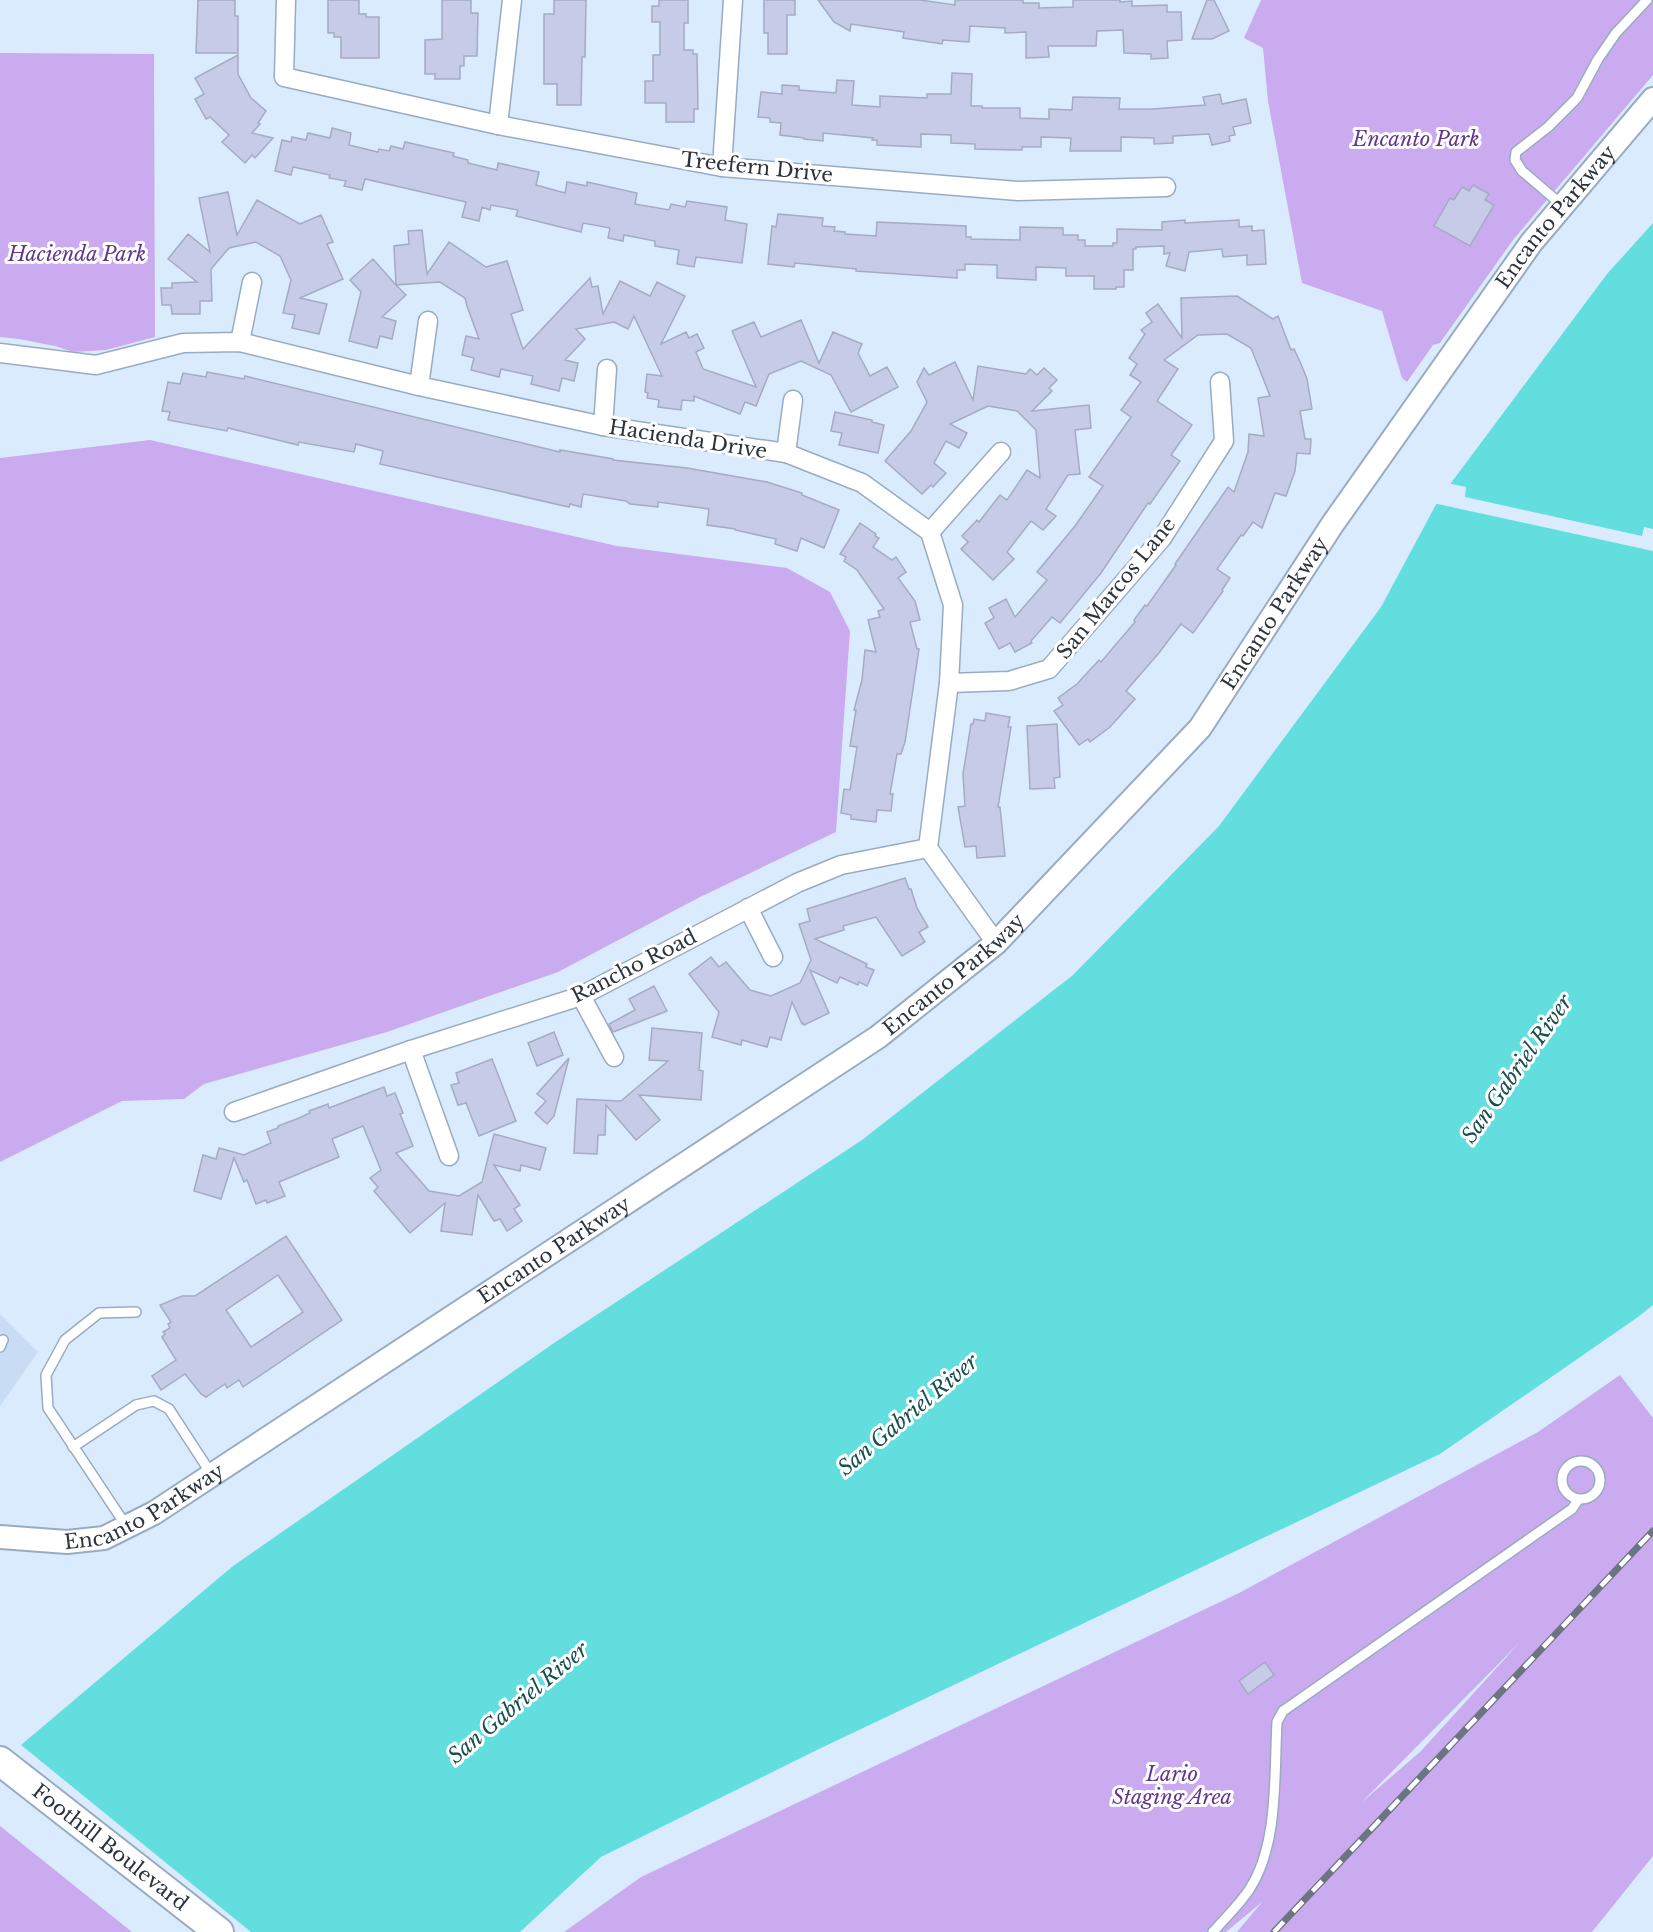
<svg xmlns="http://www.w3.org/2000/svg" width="1653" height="1932" viewBox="0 0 1653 1932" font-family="'Libre Baskerville',serif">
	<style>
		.built { fill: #c8ddf4 }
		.green { fill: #cbabf0; fill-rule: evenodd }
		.water { fill: #63dede }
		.pier { fill: #daebfe }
		.building { fill: #c6cbe7; stroke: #a5aac5; stroke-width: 1.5; fill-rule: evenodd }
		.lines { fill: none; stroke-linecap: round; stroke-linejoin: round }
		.service-casing { stroke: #97acc2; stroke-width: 12 }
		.minor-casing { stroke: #97acc2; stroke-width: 21 }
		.tertiary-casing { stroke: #97acc2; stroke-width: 26 }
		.primary-casing { stroke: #97acc2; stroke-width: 32 }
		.service { stroke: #fff; stroke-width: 9 }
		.minor { stroke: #fff; stroke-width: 18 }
		.tertiary { stroke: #fff; stroke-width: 22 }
		.primary { stroke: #fff; stroke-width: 28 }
		.rail-casing { stroke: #6a7581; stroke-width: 7 }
		.rail { stroke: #fff; stroke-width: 4.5; stroke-dasharray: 14; stroke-linecap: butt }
		.labels { text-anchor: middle; stroke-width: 6; stroke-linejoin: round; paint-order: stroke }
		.park-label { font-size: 20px; font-style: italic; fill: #63368c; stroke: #fff }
		.street-label { font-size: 20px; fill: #2b333c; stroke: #fff }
		.water-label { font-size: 21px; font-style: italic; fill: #184e4f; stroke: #fff }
	</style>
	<rect width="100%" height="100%" fill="#daebfe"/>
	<path class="built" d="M0,1314l38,38 -38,54z"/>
	<g class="green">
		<path d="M1261,0h392v75l-140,165 -73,103 -7,2 -26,37 -5,-4 -20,-67 -80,-28 -34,-182 -5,-53 -19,-10z"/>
		<path d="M0,53l154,1 1,283 -49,13 -33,2 -18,-6 -36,-7 -19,-2z"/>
		<path d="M150,440l467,106 170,22 43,24 20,39 -14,201 -136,65 -142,75 -171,60 -183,52 -20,15 -62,2 -122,61v-704z"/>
		<path d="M1620,1375l33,43v438l-61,76h-355l25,-30 -36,30h-662l77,-55 598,-284 299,-161zM1520,1642l-99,109 -59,51z"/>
		<path d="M0,1826l132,106h-132z"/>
	</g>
	<path class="water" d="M1653,223v1082l-15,12 -198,137 -619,294 -220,109 -81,75h-269l-230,-187 212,-179 324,-225 305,-201 211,-165 146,-149 162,-219 58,-108 168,-225z"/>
	<path class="pier" d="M1447,483l19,4 -1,10 177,39 2,-9 9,2v22l-220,-48z"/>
	<g class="building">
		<path d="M198,0h37v16h3v37h-42z"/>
		<path d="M328,0h31v14h7v3h13v41h-38v-21h-7v-4h-6z"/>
		<path d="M442,0h29v13h7l-1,43h-13v10h-4v13h-25v-5h-10v-34l17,-1z"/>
		<path d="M554,0h32l-1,57h-3l-1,48h-24v-21h-13v-70h10z"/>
		<path d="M659,0h29v23h-4v27h9v4h4l1,55h-4v13h-28v-19h-21v-22h8v-26h7v-33h-8v-16h7z"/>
		<path d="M764,0h31v15h-8v39h-19v-21h-4z"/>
		<path d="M818,0h102l35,5v-5h68v3h16v5l34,-1v-7h47v2l12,-1v5l35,-1v7h14l1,28 -15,1 1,17 -17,1v-5l-27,-1 -1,-23 -26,1 -1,15h-48l1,11 -23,1v-26l-21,1v-5l-35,-2 -1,16 -26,-2 -1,4 -39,-6 1,-6 -53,-8 -1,7 -16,-9z"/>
		<path d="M1207,0h7l15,31 -17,8h-20z"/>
		<path d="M238,55v19l13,24 15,13 -8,12 2,1 -8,9 21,5 -18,20 -3,-3 -7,8 -23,-21 7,-7 -19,-18 -4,2 -11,-20 9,-5 -9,-16z"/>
		<path d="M952,73l20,1 -1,32h11v2h38v10l29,1v-10l23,1 1,-13 47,1 -1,11h33l53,-4 -2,-8 17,-3 2,10 24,-5 5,24 -18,4 2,8 -6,1 1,5 -18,4 -3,-11 -36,2v7l-19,1v-6l-33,-1v14h-51l1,-13 -30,-1v10h-19v3l-47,-1v-5l-24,-1v-8l-30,-1v13l-44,-2v-5h-5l1,-2 -50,-5v8l-19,-2v-1l-24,-3 1,-12 -11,-1v-4l-12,-1 3,-25 21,2v-9l17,1v4l37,3 1,-13 17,1 -2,24 28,2v-11l47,2v-4h24z"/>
		<path d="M332,128l19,5 -2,12 29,7 1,-3 10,2 2,-5 12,3 2,-7 49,11 -1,3 15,4v3l29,7 1,-7 41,9 -3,13 29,8 2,-11 20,4v-4l50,11 -2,11 34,6 2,-6 14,3 2,-6 40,6 -2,13 22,4 -5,39 -46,-6 -2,10 -17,-3 2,-14 -24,-4v-5l-31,-6 -1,6 -15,-3 2,-10 -27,-5 -2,9 -65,-16 2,-6 -27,-5 -1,5 -8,-3 -3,14 -17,-4 4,-15 -101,-23 -3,11 -18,-4 2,-5 -17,-3 1,-3 -37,-8 -2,8 -16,-4 7,-31 9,2 1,-5 14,3 2,-7 22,5z"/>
		<path d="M1473,185l16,9 -4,6 9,5 -24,41 -36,-20 16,-28 4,2 8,-13 7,4z"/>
		<path d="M228,192l9,43 20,-35 43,24 21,-9 12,27 -6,2 16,35 -43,19 27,6 -8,30 -27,-6 3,-13 -12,-2 8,-33 -11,-24 -24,-14 -27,6 -18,21 1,32h-12v13h-28l-1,-9h-9l-1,-17h11v-5l25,-1 -29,-23 20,-25 22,18 -11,-54z"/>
		<path d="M778,214l45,4 -1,8 13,1 -1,4 11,1v2l31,2 1,-14 89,4v11h5v2l49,1v-13l43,1v7h15v5h7v6h28v-3h4v-14l45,1v-8l23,-2v3l54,-3v7l13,-1v5l12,-1 2,34 -19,1v-10l-24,2 -1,-8 -33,3 -4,19 -19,-5 4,-13 -6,1v-8l-28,1v2h-3v21h-9v17h-8v2h-22v-13h-28v-8l-30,-1v13l-39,-2v-13l-32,-1v6h-8v8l-101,-7v-2l-61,-6 -1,4 -26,-3 4,-38 4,1z"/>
		<path d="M422,230l5,44 22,-32 37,25 21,-6 16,49 -12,4 12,35 67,-71 2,9 6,-1 5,28 17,-33 30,15 7,-14 28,14 -24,48 25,-12 3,6 8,-4 7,14 -8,4 7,17 53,18 -24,-56 22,-9 7,15 40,-17 18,43 14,-31 29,12 -4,9 12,23 17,-9 11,20 -47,25 -20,-37 -30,-14 -32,13 -13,32 -11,-4 -5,12 -46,-18v5l-12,-1 -1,10 -23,-3 1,-7 -12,-2 1,-5 -3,-1 2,-18 15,2 -28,-60 -6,13 -14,-7 -38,7 9,10 -20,21 13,3 -4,18 -12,-3 -3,13 -28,-7 2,-8 -32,-7 -2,8 -28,-7 3,-12 -12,-3 4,-19 13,3 -12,-33 -2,-8 -25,-16 -44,3 10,10 -24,22 14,4 -4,18 -12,-3 -3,12 -28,-7 12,-49 -11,-12 23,-21 23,26 -2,-39 15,-2 -1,-13z"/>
		<path d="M1237,296l36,23 5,-3 13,34 3,-1 7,15 6,15 5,30 -12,2 5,28h6l-1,15 -13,-1 -2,18 -9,25 -11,-3 -13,35 -9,-6 -10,14 -2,-1 -24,34 13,9 -8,12 1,1 -30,42 -12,-9 -23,30 -32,37 9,8 -25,28 -20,15 -2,-3 -9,6 -25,-34 9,-6 -5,-7 19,-14 22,-24 2,2 34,-40 -1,-2 11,-15 2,1 29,-41 -1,-1 53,-77 6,5 14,-40 1,-18 15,2 -6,-38 12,-2 -19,-48 -24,-14 -29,1 -34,25 14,9 -21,32 35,24 -21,30 9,6 -30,43 -2,-1 -47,70 -41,50 -8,-6 -21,24 1,2 -17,9 -5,-9 -11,6 -14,-26 9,-5 -5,-10 17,-9 9,18 32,-37 -10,-8 38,-46 28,-40 -14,-9 42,-60 -10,-7 20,-28 -11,-7 7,-11 -8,-6 16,-24 -4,-4 11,-8 -6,-9 12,-9 24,34 -1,-40z"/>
		<path d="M955,362l18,38 5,-34 48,8 4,-5 7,6 7,-7 13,12 -8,8 3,3 -20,20 57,-6 2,23 -16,2 5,44 -12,1 -22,34 10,7 -13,14 -12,-9 -24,31 7,7 -21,21 -32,-31 7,-7 -6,-6 15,-16 2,2 21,-27 7,5 20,-30 13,8 -4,-48 -19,-19 -29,-5 -38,18 17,9 -8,15 -13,-7 -12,22 12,10 -13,14 -2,-2 -9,9 -37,-33 26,-30 16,-29 -10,-20 7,-14 5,7z"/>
		<path d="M207,372l37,7 1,-3 315,76v-2l36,6 17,3v1l74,8 80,14 35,11v2l37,15 -15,38 -23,-10 -4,13 -22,-7 1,-5 -41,-9v-1l-28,-4 2,-16 -51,-7v5l-28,-3 -4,-3 -43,-7 -2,13 -11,-3 -1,3 -189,-43 3,-13 -27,-7 -2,8 -55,-10 -1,3 -70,-17 -1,3 -59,-11 2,-8 -8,-1 6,-29 12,2 3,-11 23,4z"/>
		<path d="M835,412l37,8v2l12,3 -6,28 -39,-8 3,-12 -11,-2z"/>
		<path d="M860,523l16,11 -1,2 4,2 -6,9 19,13 4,-3 10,15 -8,6 17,23 5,19 -10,2 7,27h2l-14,93 -4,12h-4l-7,40h3l-2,17 -14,-1 -1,12 -25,-3v-4l-10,-2 3,-24 6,1 7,-43 -7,-1 6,-36h-2l8,-30 3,-30 11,2 -8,-32 12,-3 -2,-6 6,-2 -27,-39 -13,-9 2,-4 -6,-3z"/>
		<path d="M986,713l24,4 -2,10h3l-13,80h2l5,49 -28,2 -1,-12 -11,1 -7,-40 7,-1 -2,-32 8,-50h2l1,-5 11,2z"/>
		<path d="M1057,724l3,53 -6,1 1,10 -25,1 -3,-63z"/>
		<path d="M905,878l4,11h2l6,19 11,19 -9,5 6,10 -23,14 -26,-39 -33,9 1,4 -29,9 52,25 -1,3 8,3 -7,16 -8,-4 -1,3 -18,-8 -3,6 -27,-13 19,43 -25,12 -1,-2 -1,1 -10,-22 -11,38 -11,-3 -3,10 -25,-7 -1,5 -29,-8 7,-25 -30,-38 22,-17 8,10 7,-5 24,28 21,6 29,-13 11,-23 -12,-36 11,-3 -3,-12z"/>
		<path d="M654,986l13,25 -54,21 -4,-8 26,-14 -6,-11z"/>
		<path d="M652,1028l50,5 -3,37 4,1 -2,29 -62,-5 21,25 -24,20 -30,-35 -1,30h-7l-1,19 -23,-1 3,-54 44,2 47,-40 -19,-1z"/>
		<path d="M554,1032l9,23 -26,11 -9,-23z"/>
		<path d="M569,1058l-15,58 -7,8 -12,-11 11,-12 -9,-7z"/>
		<path d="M492,1059l24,62 -37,15 -13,-33 -8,2 -7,-20 8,-2 -3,-10z"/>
		<path d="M384,1087l3,9 8,-3 8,20 -3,1 13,32 -17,7 33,38 30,5 23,-14 12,-48 52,14 -6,22 -19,-5 -1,6 -26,-6 26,40 -6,4 8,12 -15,10 -7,-12 -6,2 -16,-26 -6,40 -31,-4 4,-28 -35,30 -36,-42 4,-4 -8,-9 11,-8 -18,-44 -31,13 7,18 -60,25 6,14 -18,7 -1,-3 -10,4 -9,-24 -3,2 -10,-24 -13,41 -27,-8 9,-36 13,4 3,-11 25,7 27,-12 -4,-11 11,-4v-2l21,-8 11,-5 -1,-2 19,-7 1,4z"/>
		<path d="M286,1236l56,84 -99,67 -4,-7 -12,8 -2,-4 -19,13 -5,-3 -16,-20 -24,16 -9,-14 24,-16 -14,-23 3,-3 -2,-2 7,-4 -2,-4 3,-2 -11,-17 22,-9h13zM278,1275l25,37 -52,35 -25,-37z"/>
		<path d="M1265,1662l9,13 -26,19 -9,-13z"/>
	</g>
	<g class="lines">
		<defs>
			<g id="service">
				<path d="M1563,206l-41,-35 -7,-11 1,-8 32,-25 29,-29 21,-39 18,-26 31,-33"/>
				<path d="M0,1347l3,-7"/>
				<path d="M73,1447l63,-42 18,-4 15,8 43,66"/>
				<circle cx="1581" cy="1480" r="19"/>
				<path d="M127,1527l-79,-119 -2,-33 19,-35 34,-27 37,-1"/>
				<path d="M1213,1932c12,-14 26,-27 36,-42 30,-45 25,-116 28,-168l6,-11 289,-202 6,-9"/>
			</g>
			<g id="minor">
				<path d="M286,0l-2,77 214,48 224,42 296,24 148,-4"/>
				<path d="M498,125l14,-125"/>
				<path d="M722,167l11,-167"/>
				<path d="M240,342l12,-60"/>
				<path d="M0,353l96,12 87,-22 57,-1 179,44 184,40 183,27 76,30 68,49 23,73 -4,78 -21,165 68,95"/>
				<path d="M419,386l9,-65"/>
				<path d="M603,426l4,-57"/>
				<path d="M786,453l7,-53"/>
				<path d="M930,532l71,-80"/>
				<path d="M949,683l60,-2 40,-12 113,-131 62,-97 -4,-59"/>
				<path d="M748,908l25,49"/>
				<path d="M581,996l33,61"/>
				<path d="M411,1050l38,106"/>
				<path d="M234,1112l177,-62 170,-54 216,-113 44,-18 87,-17"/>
			</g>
			<g id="tertiary">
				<path id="s1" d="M0,1537l67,5 37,-4 50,-25 724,-476 118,-94 204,-215 132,-203 199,-282 122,-144"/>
			</g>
			<g id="primary">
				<path id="s2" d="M0,1761l219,171"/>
			</g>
		</defs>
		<use href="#service" class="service-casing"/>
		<use href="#minor" class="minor-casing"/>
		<use href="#tertiary" class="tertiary-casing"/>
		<use href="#primary" class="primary-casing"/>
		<use href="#service" class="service"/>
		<use href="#minor" class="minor"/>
		<use href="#tertiary" class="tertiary"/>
		<use href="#primary" class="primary"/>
		<defs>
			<path id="rail" d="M1274,1932l379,-401"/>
		</defs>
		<use href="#rail" class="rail-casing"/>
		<use href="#rail" class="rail"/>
	</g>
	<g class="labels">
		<g class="park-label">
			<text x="1416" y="146">Encanto Park</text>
			<text x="77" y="261">Hacienda Park</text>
			<text x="1172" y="1781">Lario<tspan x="1172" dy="23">Staging Area</tspan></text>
		</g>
		<g class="street-label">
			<text transform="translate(757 167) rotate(6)" y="7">Treefern Drive</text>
			<text dy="7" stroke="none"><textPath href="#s1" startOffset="2097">Encanto Parkway</textPath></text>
			<text transform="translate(688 439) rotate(9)" y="7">Hacienda Drive</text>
			<text transform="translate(1116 588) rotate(-51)" y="7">San Marcos Lane</text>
			<text dy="7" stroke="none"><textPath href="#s1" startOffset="1611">Encanto Parkway</textPath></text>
			<text transform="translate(634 966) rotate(-27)" y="7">Rancho Road</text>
			<text dy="7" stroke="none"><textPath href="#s1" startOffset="1125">Encanto Parkway</textPath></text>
			<text dy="7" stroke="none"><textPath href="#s1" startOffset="639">Encanto Parkway</textPath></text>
			<text dy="7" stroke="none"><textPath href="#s1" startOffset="153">Encanto Parkway</textPath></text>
			<text dy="7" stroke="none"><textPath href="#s2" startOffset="140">Foothill Boulevard</textPath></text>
		</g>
		<g class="water-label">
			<text transform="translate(1517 1069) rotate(-55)" y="7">San Gabriel River</text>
			<text transform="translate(908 1415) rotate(-40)" y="7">San Gabriel River</text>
			<text transform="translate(518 1703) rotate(-40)" y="7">San Gabriel River</text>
		</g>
	</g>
</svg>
